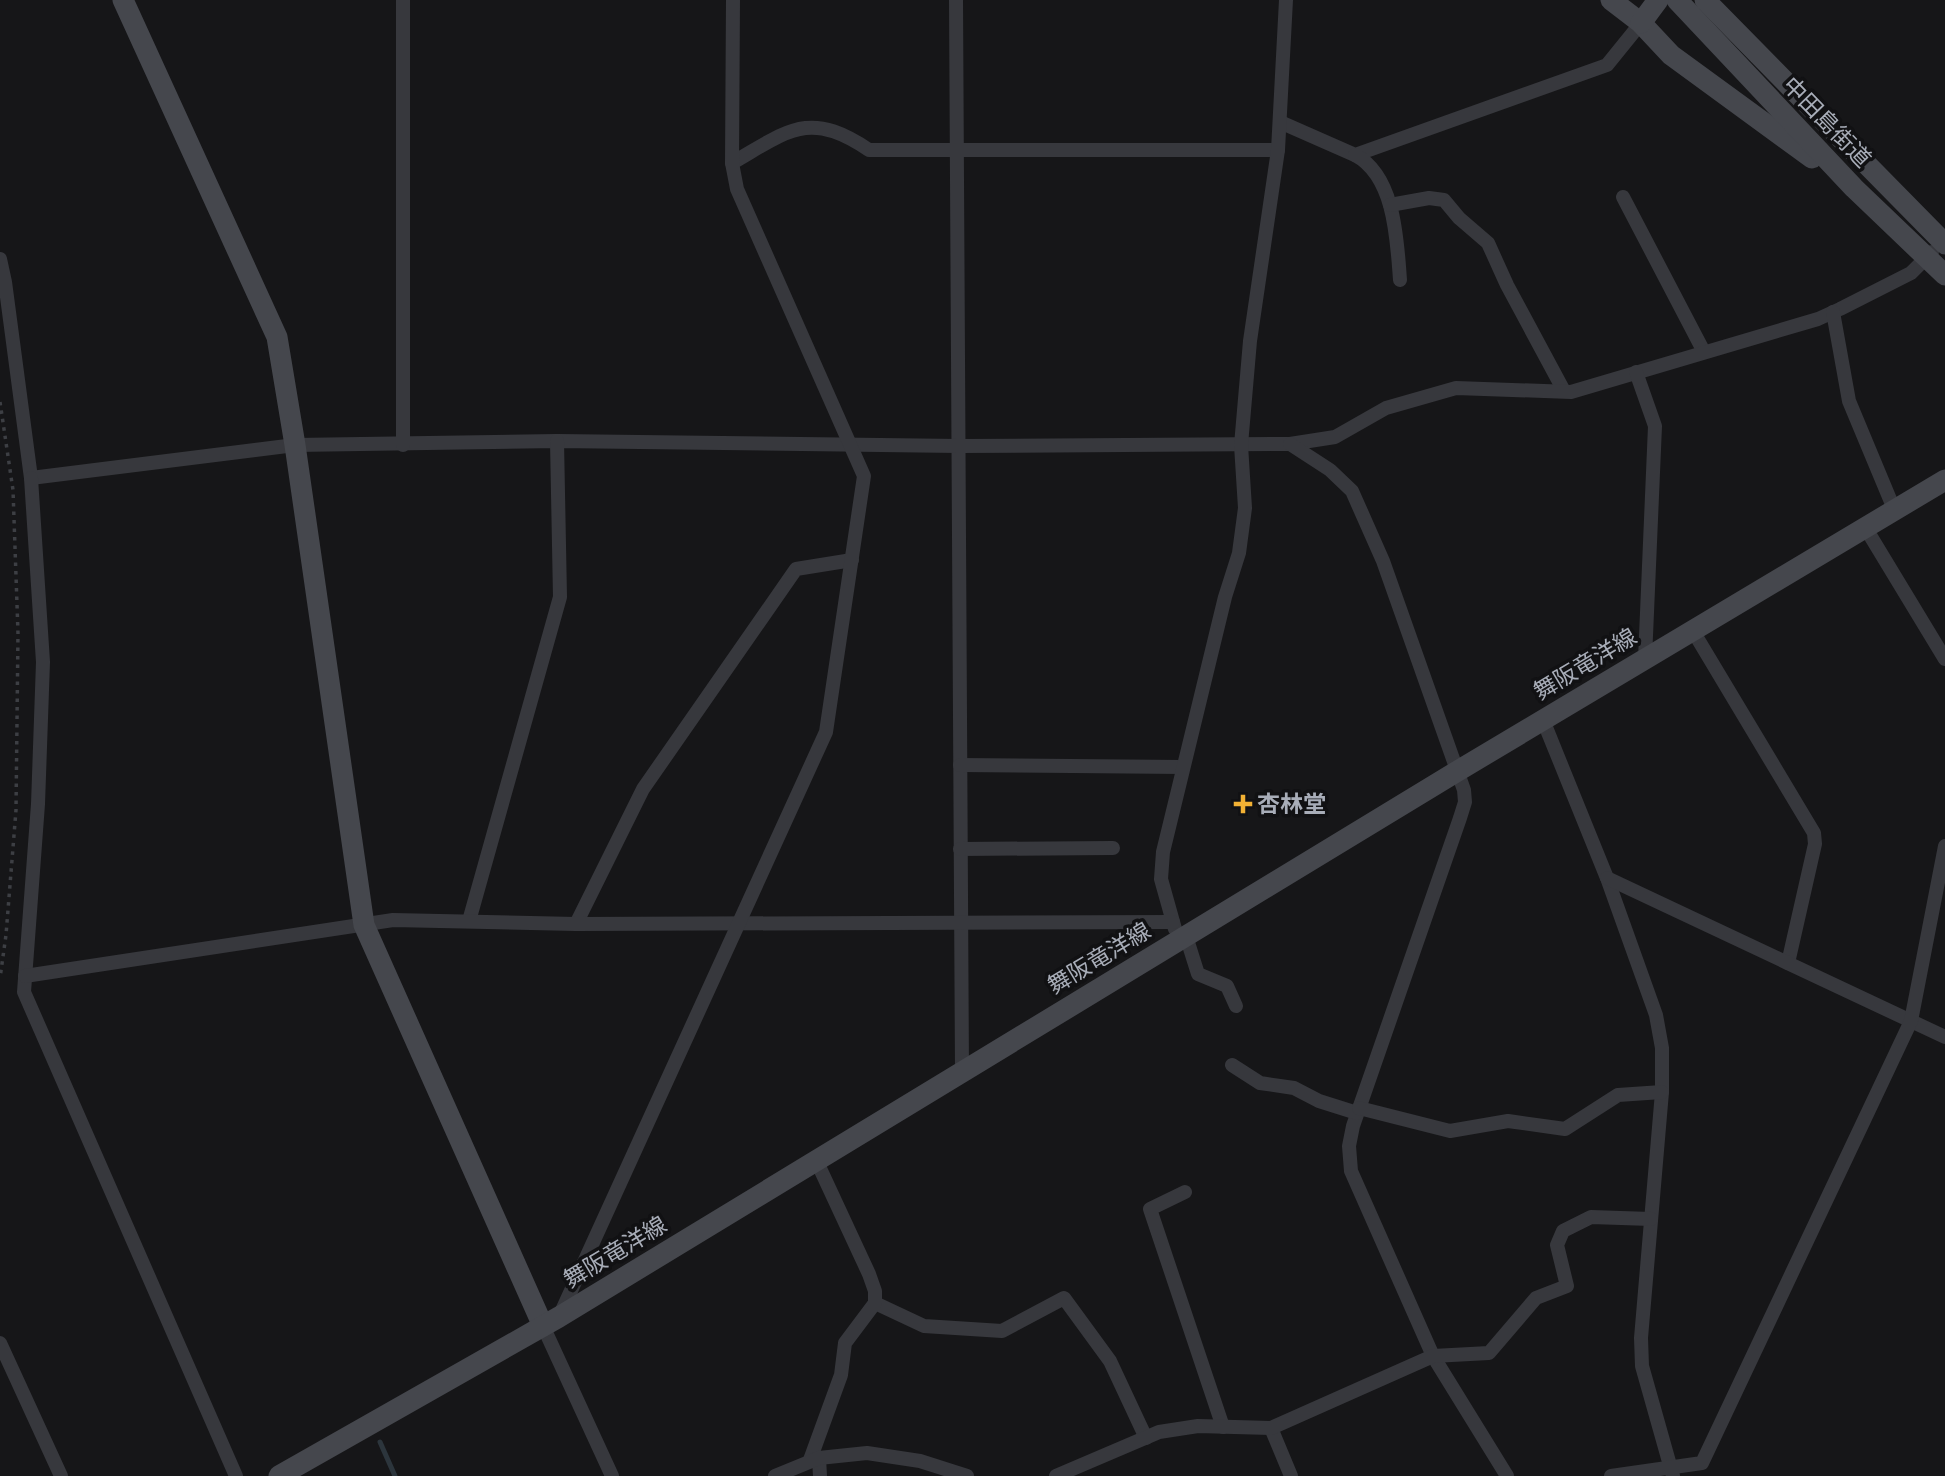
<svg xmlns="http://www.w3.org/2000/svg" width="1945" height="1476" viewBox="0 0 1945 1476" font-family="'DM Sans','Noto Sans JP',sans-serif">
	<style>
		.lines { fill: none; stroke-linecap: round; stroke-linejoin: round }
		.stream { stroke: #2c353c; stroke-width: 5 }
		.path { stroke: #3d3f44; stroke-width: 3.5; stroke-dasharray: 3.5 5; stroke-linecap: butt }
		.street { stroke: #37383d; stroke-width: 14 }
		.secondary { stroke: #45474d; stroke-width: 21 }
		.poi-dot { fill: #f2b134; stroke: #111113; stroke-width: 2.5 }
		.labels { text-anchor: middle; stroke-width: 7; stroke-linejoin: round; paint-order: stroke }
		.street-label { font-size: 23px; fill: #a8adb8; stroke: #111113 }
		.poi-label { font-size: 23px; font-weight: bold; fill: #a8adb8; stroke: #111113; text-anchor: start }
	</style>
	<rect width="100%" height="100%" fill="#161618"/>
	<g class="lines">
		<path class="stream" d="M380,1442l15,34"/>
		<path class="path" d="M0,402l13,88 5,143 -2,177 -10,125 -6,43"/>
		<g class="street">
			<path d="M956,0l6,1072"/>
			<path d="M1280,122l75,33 252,-90 34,-42"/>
			<path d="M1355,155c40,21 42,85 45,125"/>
			<path d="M732,163c56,-32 76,-54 137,-13h409"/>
			<path d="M1623,197l81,155"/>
			<path d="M1390,205l39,-7 15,2 15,18 29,25 19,42 57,106"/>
			<path d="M0,259l5,23 26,196 264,-33 262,-4 402,5 331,-2 45,-7 51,-29 70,-20 115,4 247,-73 22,-10 71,-36 21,-21"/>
			<path d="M1833,312l16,89 45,108"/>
			<path d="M1636,372l19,54 -10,233"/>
			<path d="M1290,444l40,26 22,21 31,70 81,229 1,12 -5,16 -107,308 -4,20 2,25 82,185 74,120"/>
			<path d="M403,445v-445"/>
			<path d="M31,478l12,184 -5,142 -14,188 212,484"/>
			<path d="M1865,527l80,132"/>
			<path d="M1693,631l121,202 1,11 -27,119"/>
			<path d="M1543,720l64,158 49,137 6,33v44l-21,246 1,28 31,110"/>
			<path d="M960,765l223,2"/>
			<path d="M960,849l153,-1"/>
			<path d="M1607,878l338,159"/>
			<path d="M469,921l91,-324 -3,-156"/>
			<path d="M576,924l67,-135 153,-220 56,-9"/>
			<path d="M1175,929l-14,-50 2,-27 62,-255 14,-44 6,-45 -4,-63 9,-104 28,-191 8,-150"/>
			<path d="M1186,936l12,38 29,12 9,20"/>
			<path d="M25,976l368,-56 183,4 597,-2"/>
			<path d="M1232,1065l28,18 34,5 25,13 38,12"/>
			<path d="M1359,1108l91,23 58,-10 57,8 53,-34 44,-3"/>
			<path d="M1185,1192l-35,17 73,218"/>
			<path d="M875,1303l49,23 78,5 62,-33 46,63 36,77"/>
			<path d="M559,1317l267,-585 38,-256 -127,-287 -5,-26 1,-163"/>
			<path d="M543,1326l69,150"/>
			<path d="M0,1343l61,133"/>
			<path d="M1271,1428l20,48"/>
			<path d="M819,1458l1,18"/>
			<path d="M810,1460l31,-85 4,-32 30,-40v-12l-6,-17 -52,-112"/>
			<path d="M775,1476l44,-18 48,-5 53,8 47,15"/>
			<path d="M1056,1476l103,-44 39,-6 73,2 162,-72 56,-3 47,-55 31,-12 -10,-41 6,-14 28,-14 60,2"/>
			<path d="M1611,1476l91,-13 209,-442 34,-175"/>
		</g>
		<g class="secondary">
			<path d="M123,0l154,337 18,108 69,480 179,401"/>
			<path d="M1611,0l30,23 30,32 141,103"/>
			<path d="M1677,0l177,188 91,87"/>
			<path d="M1705,0l240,244"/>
			<path d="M1641,23l17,-23"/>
			<path d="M279,1476l280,-159 897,-545 489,-292"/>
		</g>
	</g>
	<path class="poi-dot" d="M1239.5 793.5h7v7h7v7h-7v7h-7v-7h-7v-7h7z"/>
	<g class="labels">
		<g class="street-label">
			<text transform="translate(1827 122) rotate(46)" y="8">中田島街道</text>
			<text transform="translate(1585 664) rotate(-31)" y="8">舞阪竜洋線</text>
			<text transform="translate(1099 958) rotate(-31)" y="8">舞阪竜洋線</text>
			<text transform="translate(615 1252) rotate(-31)" y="8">舞阪竜洋線</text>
		</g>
		<g class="poi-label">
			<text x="1257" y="812">杏林堂</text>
		</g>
	</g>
</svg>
